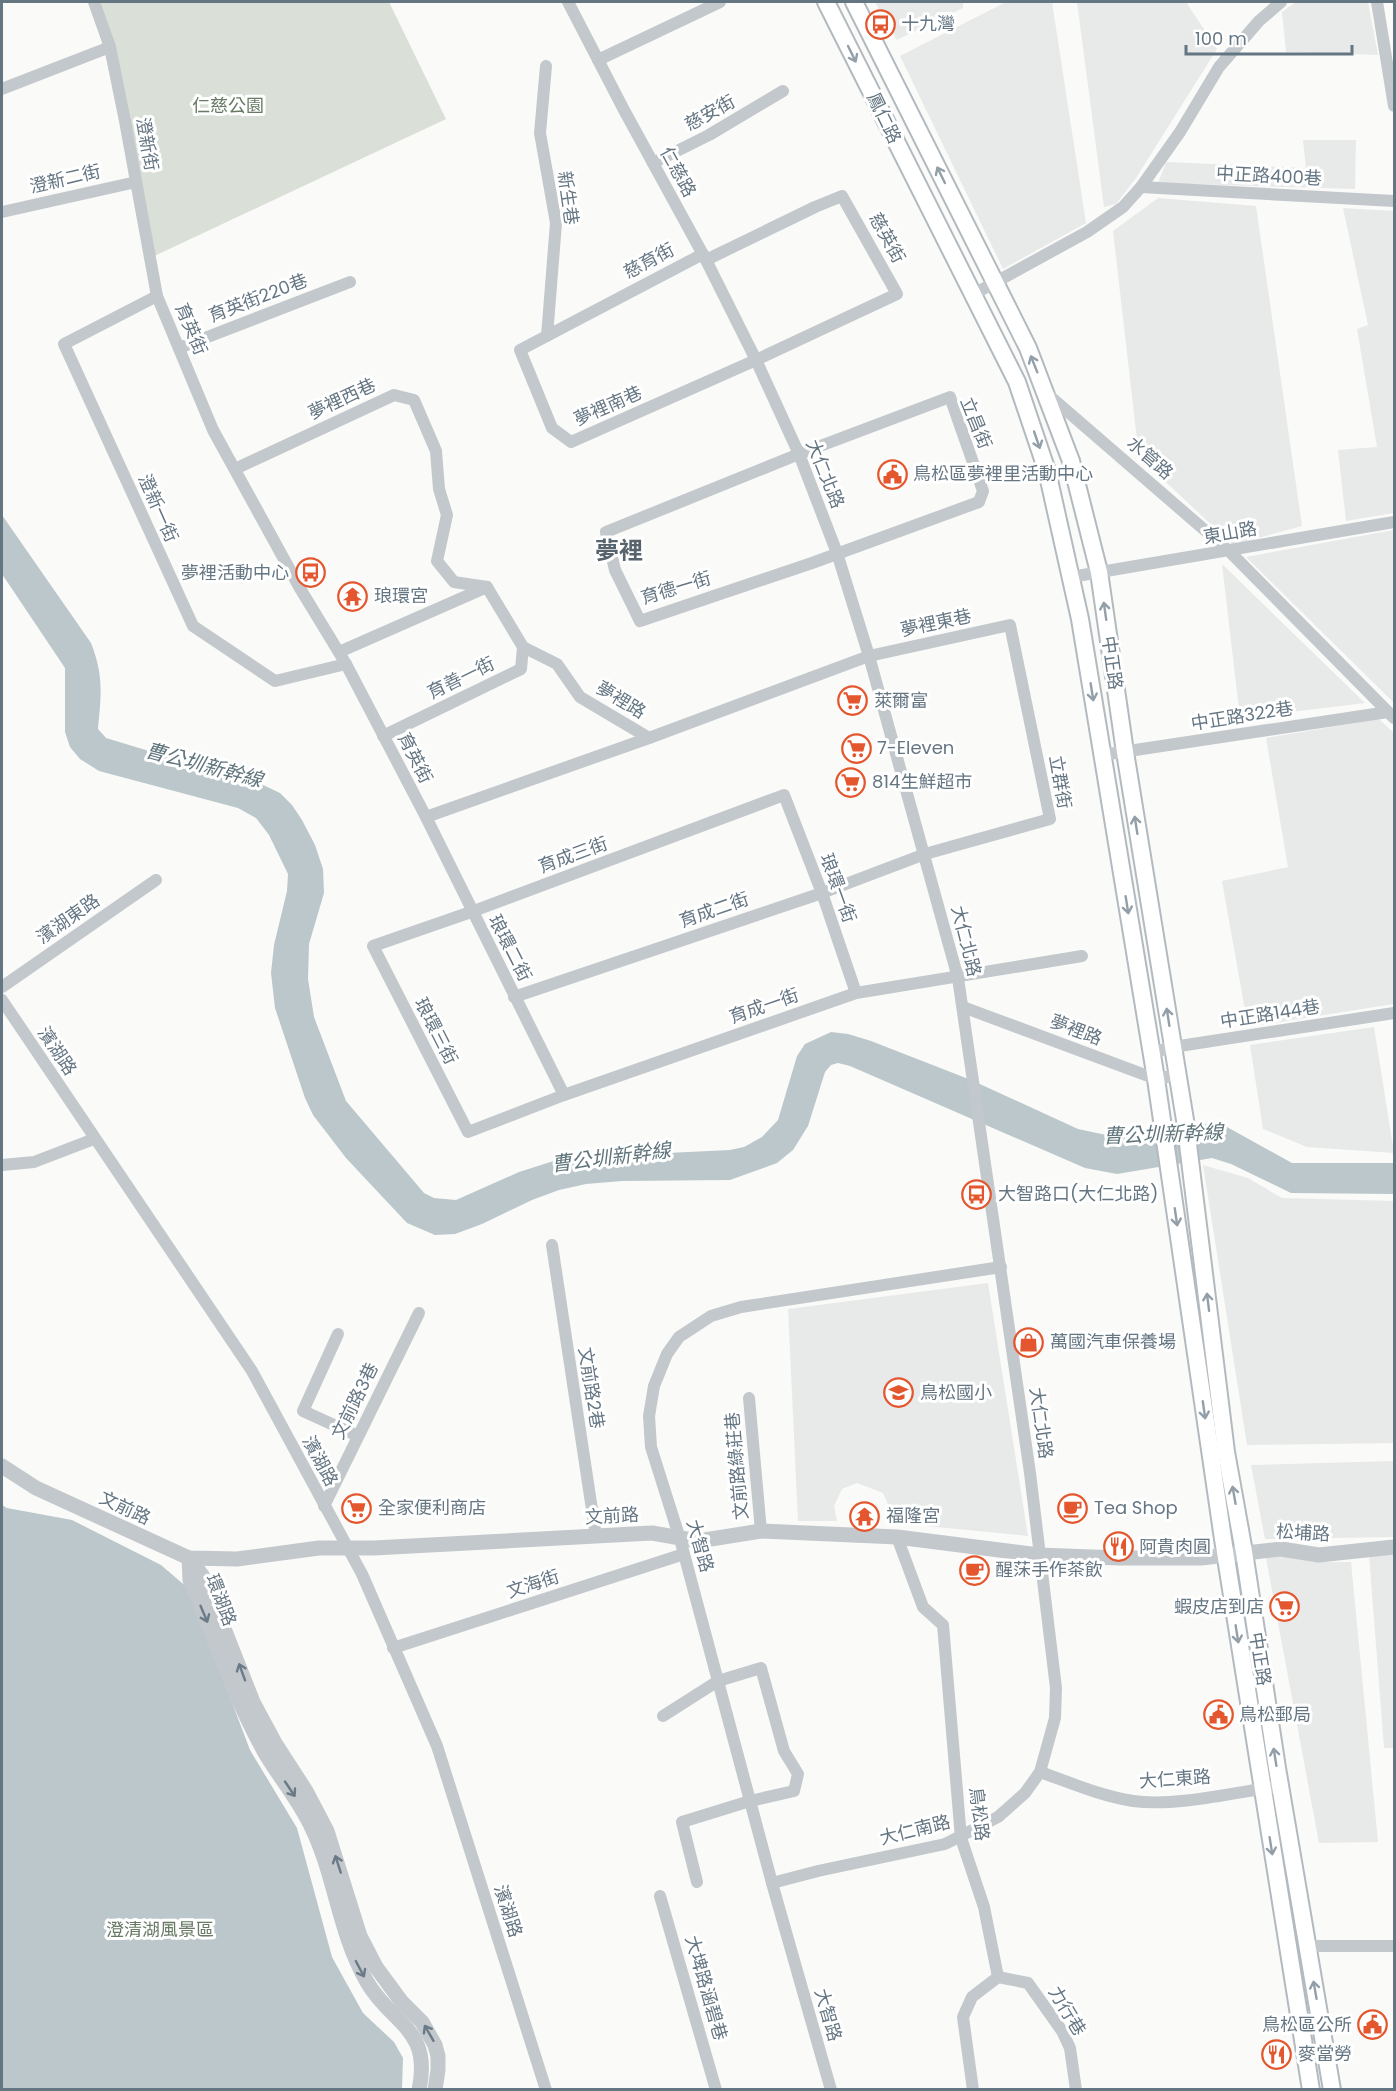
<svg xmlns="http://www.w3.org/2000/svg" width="1396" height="2091" viewBox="0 0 1396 2091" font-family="Poppins,'Noto Sans TC',sans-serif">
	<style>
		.built { fill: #e8e9e9 }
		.green { fill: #dadfd7 }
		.water { fill: #bbc7cb }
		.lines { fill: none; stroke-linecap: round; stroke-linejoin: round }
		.secondary-casing { stroke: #b3babf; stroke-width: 20 }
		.minor { stroke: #c3c8cc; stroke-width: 12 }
		.tertiary { stroke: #c3c8cc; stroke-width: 15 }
		.secondary { stroke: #fff; stroke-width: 16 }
		.oneway { stroke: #939fa8 }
		.oneway2 { stroke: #6a7a87 }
		.labels { text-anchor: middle; stroke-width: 6; stroke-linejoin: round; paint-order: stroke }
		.poi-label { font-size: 18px; fill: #657683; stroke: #fff; text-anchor: start }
		.park-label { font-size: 18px; fill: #687a64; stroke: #fff }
		.street-label { font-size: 18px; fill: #657683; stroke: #fff }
		.water-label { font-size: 20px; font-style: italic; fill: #60757c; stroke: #fff }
		.district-label { font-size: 24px; font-weight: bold; fill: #57646e; stroke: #fff }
	</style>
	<rect width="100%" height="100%" fill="#fafaf8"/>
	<g class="built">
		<path d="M875,2h88v6l-66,32z"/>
		<path d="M1006,2h46l34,221 -83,46 -103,-213z"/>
		<path d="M1077,2h109l31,47 -81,129 -20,26 -12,3z"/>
		<path d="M1296,2h72l10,53 -92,-3 -4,-40z"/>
		<path d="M1303,140h53l-1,49 -197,-6 8,-21 140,6z"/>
		<path d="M1158,198l98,8 46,320 -69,19 -94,-88 -26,-226z"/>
		<path d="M1343,208l51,3v302l-48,8 -8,-71 39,-3 -20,-118 11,-4z"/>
		<path d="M1394,530v173l-148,-146z"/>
		<path d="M1222,564l143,139 -125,15z"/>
		<path d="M1379,719l15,14v271l-146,23 -26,-146 66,-14 -22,-129z"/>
		<path d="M1374,1027l20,126 -87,-6 -44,-18 -13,-84z"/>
		<path d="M1203,1165l45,13 34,20 112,3v242l-147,2z"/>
		<path d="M988,1283l40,253 -132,-13 -13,-30 -26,-10 -15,6 -8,17 3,15h-39l-10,-212z"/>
		<path d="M1394,1461v76l-129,2 -14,-74z"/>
		<path d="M1369,1555h25v193h-10z"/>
		<path d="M1289,1556l25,6h37l27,280 -59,1 -53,-285z"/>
	</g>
	<path class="green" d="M94,2h295l57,117 -296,139z"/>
	<g class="water">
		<path d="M2,515l89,128c13,33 10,52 7,86l8,9 99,30 43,10 32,15 12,12 10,15 13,25 8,24 1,24 -15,51 -1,35 6,38 32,84 78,92 10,5 22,2 63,-28 44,-14 167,-8 14,-3 18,-10 16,-17 19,-64 8,-12 26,-12 17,2 23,7 100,39 107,49 33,7 27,-1 80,-13 74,41h102v31l-103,-1 -60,-29 -19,-6 -95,16 -32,-6 -235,-102 -12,-3 -7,2 -6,7 -17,54 -15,24 -16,13 -47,17 -108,1 -36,3 -27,6 -27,10 -50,24 -27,10 -20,1 -28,-12 -61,-65 -33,-43 -8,-17 -30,-90 -4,-35 3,-28 13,-54 1,-17 -19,-39 -13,-17 -18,-10 -139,-37 -19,-12 -10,-12 -5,-15v-64l-63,-94z"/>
		<path d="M2,1505l5,3 65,12 89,45 28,24 61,161 47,78 35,129 31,56 31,29 9,16 -1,31h-400z"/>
	</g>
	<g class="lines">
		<defs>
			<g id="secondary">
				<path d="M826,2l191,380 30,89 33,148 76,460 67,460 88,551"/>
				<path d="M854,2l174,346 43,113 28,111 26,180 60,368 41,332 18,100 33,216 55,322"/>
			</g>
		</defs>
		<use href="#secondary" class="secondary-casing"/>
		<g class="minor">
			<path d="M94,2l16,45 15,74 32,175 56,134 88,160 45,74 80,153 223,-79 220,-82 141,-31 40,194 -125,35 -103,39 -308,104"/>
			<path d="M568,2l56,108 82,150 50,100 43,94 38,99 32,103 89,322 72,495 26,215 -1,30 -15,54 -15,21 -27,24 -53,27 -127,27 -46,12"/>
			<path d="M1377,2l17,104"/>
			<path d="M598,60l122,-58"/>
			<path d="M546,66l-6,67 16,90 -9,113"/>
			<path d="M2,89l108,-42"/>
			<path d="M653,163l56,-28 74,-44"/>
			<path d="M1141,187l253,14"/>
			<path d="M2,212l134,-30"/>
			<path d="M703,254l-183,96 32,78 19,14 185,-82 141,-66 -55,-98 -27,11 -109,53"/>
			<path d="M972,295l115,-63 36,-25 18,-20 39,-55 39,-65 40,-46 22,-19"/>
			<path d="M157,296l-93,48 129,282 82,55 71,-17"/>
			<path d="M179,348l171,-66"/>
			<path d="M1045,392l185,160 164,166"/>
			<path d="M950,397l33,94 -4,11 -167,61 -172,58 -25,-51 -9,-38 193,-78z"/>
			<path d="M235,469l159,-74 20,5 22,51 3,38 8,26 -10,46 17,21 33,5"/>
			<path d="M1071,577l323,-55"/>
			<path d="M523,647l34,17 23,33 69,41"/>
			<path d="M339,652l148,-65 36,60 -2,22 -138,67"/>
			<path d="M1102,755l286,-43"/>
			<path d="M426,817l138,278"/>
			<path d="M2,987l154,-107"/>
			<path d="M856,993l-34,-100 -38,-98 -313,117 -98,34 95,186 96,-37 292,-102 226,-37"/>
			<path d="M2,1000l250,371 110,203 75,172 109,344"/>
			<path d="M963,1007l193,72 21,-4"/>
			<path d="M1151,1053l22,-6 221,-34"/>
			<path d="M2,1165l32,-3 60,-23"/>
			<path d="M552,1245l44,291"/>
			<path d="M338,1334l-35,77 55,25"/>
			<path d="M749,1398l12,133"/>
			<path d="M324,1506l95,-193"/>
			<path d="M897,1537l26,70 20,18 18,213 23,69 14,70 -26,20 -9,20 10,73"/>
			<path d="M393,1648l291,-94"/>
			<path d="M663,1716l55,-35 43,-13 23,83 14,23 -4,17 -44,10 -68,21 15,60"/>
			<path d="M1040,1772c31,11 61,24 93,29 42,6 104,-9 147,-15"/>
			<path d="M660,1896l56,194"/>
			<path d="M1307,1946h87"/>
			<path d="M998,1977l30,6 34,48 8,17 6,42"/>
			<path d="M831,2090l-59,-207 -92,-344 -29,-92 -2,-31 5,-30 13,-32 12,-17 32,-21 30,-9 260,-40"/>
		</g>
		<g class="tertiary">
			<path d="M2,1466l34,22 153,70 48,1 82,-11h55l278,-15 46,8 63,-10 136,6 142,18 80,3h82l80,-9 38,6 75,-8"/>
			<path d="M189,1558l13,17 4,8 47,119 22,41 31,48 21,40 33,105 16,31 25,34 21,21 13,23 3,11v14l-3,20"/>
			<path d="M189,1558l1,22c24,57 44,117 74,171 15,26 35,49 48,77 24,50 26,103 55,154 25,43 65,46 52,108"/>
		</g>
		<use href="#secondary" class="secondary"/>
	</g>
	<defs><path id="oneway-shaft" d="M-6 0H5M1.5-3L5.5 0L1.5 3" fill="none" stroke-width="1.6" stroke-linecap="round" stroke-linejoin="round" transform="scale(1.5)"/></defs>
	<g class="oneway">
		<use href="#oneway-shaft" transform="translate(852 54) rotate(64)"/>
		<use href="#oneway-shaft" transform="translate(941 175) rotate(-116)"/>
		<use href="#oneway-shaft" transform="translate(1034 364) rotate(-112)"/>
		<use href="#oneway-shaft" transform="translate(1037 440) rotate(71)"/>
		<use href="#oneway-shaft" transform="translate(1105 611) rotate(-98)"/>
		<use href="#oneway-shaft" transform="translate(1092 692) rotate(81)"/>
		<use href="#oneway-shaft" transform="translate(1136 825) rotate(-99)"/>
		<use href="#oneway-shaft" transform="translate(1127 905) rotate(81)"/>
		<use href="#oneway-shaft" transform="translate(1168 1017) rotate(-99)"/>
		<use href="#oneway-shaft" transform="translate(1176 1217) rotate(82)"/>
		<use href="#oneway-shaft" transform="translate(1208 1302) rotate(-97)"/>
		<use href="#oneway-shaft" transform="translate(1204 1410) rotate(82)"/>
		<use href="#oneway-shaft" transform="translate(1234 1495) rotate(-100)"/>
		<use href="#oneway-shaft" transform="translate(1237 1634) rotate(81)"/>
		<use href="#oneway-shaft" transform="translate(1275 1757) rotate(-99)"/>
		<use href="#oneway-shaft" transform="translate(1271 1846) rotate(81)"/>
		<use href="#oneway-shaft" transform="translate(1315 1990) rotate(-100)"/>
	</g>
	<g class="oneway2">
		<use href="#oneway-shaft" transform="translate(204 1614) rotate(67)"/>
		<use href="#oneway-shaft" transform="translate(242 1672) rotate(-110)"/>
		<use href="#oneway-shaft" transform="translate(290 1789) rotate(56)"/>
		<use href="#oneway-shaft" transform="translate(338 1864) rotate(-108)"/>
		<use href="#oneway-shaft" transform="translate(360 1969) rotate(62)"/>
		<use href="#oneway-shaft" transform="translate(429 2033) rotate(-120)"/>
	</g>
	<defs>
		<symbol id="bus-ring" viewBox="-11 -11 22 22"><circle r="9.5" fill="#fff" stroke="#e4572e" stroke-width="1.5"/><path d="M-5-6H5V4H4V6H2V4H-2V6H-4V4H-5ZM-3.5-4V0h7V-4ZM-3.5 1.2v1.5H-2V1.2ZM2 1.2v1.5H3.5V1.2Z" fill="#e4572e"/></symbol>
		<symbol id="civic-ring" viewBox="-11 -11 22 22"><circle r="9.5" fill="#fff" stroke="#e4572e" stroke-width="1.5"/><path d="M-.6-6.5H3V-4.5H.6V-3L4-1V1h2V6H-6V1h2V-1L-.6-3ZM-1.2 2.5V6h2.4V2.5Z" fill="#e4572e"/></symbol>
		<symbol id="temple-ring" viewBox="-11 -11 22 22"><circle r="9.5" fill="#fff" stroke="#e4572e" stroke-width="1.5"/><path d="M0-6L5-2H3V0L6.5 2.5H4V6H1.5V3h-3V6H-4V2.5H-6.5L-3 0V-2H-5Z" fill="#e4572e"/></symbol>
		<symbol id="supermarket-ring" viewBox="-11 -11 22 22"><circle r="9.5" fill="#fff" stroke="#e4572e" stroke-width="1.5"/><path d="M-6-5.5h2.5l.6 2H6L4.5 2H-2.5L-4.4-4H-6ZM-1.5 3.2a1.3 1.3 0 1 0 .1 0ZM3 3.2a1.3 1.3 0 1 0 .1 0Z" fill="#e4572e"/></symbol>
		<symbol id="shop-ring" viewBox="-11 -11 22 22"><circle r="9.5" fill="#fff" stroke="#e4572e" stroke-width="1.5"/><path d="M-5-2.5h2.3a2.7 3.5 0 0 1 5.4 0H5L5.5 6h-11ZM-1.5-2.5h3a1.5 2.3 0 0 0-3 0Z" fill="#e4572e"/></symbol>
		<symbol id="school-ring" viewBox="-11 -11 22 22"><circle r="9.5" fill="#fff" stroke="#e4572e" stroke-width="1.5"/><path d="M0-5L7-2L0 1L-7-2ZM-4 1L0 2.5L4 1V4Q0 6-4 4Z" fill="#e4572e"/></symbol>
		<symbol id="cafe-ring" viewBox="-11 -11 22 22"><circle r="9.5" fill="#fff" stroke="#e4572e" stroke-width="1.5"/><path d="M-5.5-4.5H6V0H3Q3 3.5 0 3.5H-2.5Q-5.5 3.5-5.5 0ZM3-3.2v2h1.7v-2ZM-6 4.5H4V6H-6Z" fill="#e4572e"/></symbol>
		<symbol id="restaurant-ring" viewBox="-11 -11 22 22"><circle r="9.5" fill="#fff" stroke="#e4572e" stroke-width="1.5"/><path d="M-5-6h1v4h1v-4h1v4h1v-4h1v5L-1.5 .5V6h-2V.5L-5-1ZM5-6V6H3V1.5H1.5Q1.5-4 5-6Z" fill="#e4572e"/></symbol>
	</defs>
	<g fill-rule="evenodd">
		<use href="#bus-ring" x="864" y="8" width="33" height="33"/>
		<use href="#civic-ring" x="876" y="458" width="33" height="33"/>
		<use href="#bus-ring" x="294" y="556" width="33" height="33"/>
		<use href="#temple-ring" x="336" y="580" width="33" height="33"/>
		<use href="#supermarket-ring" x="836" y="684" width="33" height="33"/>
		<use href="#supermarket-ring" x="840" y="732" width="33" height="33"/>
		<use href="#supermarket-ring" x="834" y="766" width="33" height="33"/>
		<use href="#bus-ring" x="960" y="1178" width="33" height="33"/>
		<use href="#shop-ring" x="1012" y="1326" width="33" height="33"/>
		<use href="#school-ring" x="882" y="1376" width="33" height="33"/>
		<use href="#supermarket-ring" x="340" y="1492" width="33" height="33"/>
		<use href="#cafe-ring" x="1056" y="1492" width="33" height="33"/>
		<use href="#temple-ring" x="848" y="1500" width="33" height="33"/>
		<use href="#restaurant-ring" x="1102" y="1530" width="33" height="33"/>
		<use href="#cafe-ring" x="958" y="1554" width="33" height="33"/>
		<use href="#supermarket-ring" x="1268" y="1590" width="33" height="33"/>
		<use href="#civic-ring" x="1202" y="1698" width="33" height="33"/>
		<use href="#civic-ring" x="1356" y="2008" width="33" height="33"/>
		<use href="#restaurant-ring" x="1260" y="2038" width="33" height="33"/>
	</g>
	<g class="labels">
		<g class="poi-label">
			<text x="901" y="30">十九灣</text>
			<text x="913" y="480">鳥松區夢裡里活動中心</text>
			<text x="289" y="579" text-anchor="end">夢裡活動中心</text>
			<text x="374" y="602">琅環宮</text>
			<text x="874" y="707">萊爾富</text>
			<text x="877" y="754">7-Eleven</text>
			<text x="872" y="788">814生鮮超市</text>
			<text x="998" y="1200">大智路口(大仁北路)</text>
			<text x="1050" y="1348">萬國汽車保養場</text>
			<text x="920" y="1399">鳥松國小</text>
			<text x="378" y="1514">全家便利商店</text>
			<text x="1094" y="1514">Tea Shop</text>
			<text x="886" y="1522">福隆宮</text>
			<text x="1139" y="1553">阿貴肉圓</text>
			<text x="995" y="1576">醒莯手作茶飲</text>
			<text x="1264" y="1613" text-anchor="end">蝦皮店到店</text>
			<text x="1239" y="1721">鳥松郵局</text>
			<text x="1352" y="2031" text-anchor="end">鳥松區公所</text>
			<text x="1298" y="2060">麥當勞</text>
		</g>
		<g class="park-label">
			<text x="228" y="112">仁慈公園</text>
			<text x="160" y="1936">澄清湖風景區</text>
		</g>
		<g class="street-label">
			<text transform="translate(710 113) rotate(-29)" y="6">慈安街</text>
			<text transform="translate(884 118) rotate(64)" y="6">鳳仁路</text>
			<text transform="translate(147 144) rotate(80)" y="6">澄新街</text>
			<text transform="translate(678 172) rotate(61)" y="6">仁慈路</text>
			<text transform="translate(1269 176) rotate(3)" y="6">中正路400巷</text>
			<text transform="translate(65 179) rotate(-13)" y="6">澄新二街</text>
			<text transform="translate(568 198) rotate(82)" y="6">新生巷</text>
			<text transform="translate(887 238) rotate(61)" y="6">慈英街</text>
			<text transform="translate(649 261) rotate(-28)" y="6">慈育街</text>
			<text transform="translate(258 298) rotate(-21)" y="6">育英街220巷</text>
			<text transform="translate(191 329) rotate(67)" y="6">育英街</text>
			<text transform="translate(342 399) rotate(-25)" y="6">夢裡西巷</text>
			<text transform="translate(608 406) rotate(-24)" y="6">夢裡南巷</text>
			<text transform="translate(976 423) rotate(68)" y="6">立昌街</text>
			<text transform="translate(1150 458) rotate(41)" y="6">水管路</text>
			<text transform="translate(825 474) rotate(68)" y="6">大仁北路</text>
			<text transform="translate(158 508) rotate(66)" y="6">澄新一街</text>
			<text transform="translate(1230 533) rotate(-10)" y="6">東山路</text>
			<text transform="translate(676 588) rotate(-17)" y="6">育德一街</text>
			<text transform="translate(936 623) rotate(-12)" y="6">夢裡東巷</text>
			<text transform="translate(1112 663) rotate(82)" y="6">中正路</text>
			<text transform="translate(461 678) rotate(-26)" y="6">育善一街</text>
			<text transform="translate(621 700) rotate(31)" y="6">夢裡路</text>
			<text transform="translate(1242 716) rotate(-9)" y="6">中正路322巷</text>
			<text transform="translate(415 758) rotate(63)" y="6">育英街</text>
			<text transform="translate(1060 782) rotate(80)" y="6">立群街</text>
			<text transform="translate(573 855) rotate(-20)" y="6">育成三街</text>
			<text transform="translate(838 888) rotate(70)" y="6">琅環一街</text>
			<text transform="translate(714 910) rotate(-19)" y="6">育成二街</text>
			<text transform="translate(68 919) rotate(-35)" y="6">濱湖東路</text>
			<text transform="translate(966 941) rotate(76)" y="6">大仁北路</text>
			<text transform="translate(510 948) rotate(63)" y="6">琅環二街</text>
			<text transform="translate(764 1006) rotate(-19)" y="6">育成一街</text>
			<text transform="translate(1270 1014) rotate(-9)" y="6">中正路144巷</text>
			<text transform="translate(1076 1030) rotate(21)" y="6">夢裡路</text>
			<text transform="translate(436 1031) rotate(63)" y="6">琅環三街</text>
			<text transform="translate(57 1051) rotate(56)" y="6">濱湖路</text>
			<text transform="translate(591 1388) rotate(81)" y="6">文前路2巷</text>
			<text transform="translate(355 1401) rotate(-64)" y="6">文前路3巷</text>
			<text transform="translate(1041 1423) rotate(82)" y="6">大仁北路</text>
			<text transform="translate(320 1461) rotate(62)" y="6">濱湖路</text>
			<text transform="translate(737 1466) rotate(-95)" y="6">文前路綠莊巷</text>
			<text transform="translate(125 1508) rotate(25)" y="6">文前路</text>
			<text transform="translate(612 1516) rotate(-3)" y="6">文前路</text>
			<text transform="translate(1303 1533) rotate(3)" y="6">松埔路</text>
			<text transform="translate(700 1546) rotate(74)" y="6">大智路</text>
			<text transform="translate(533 1584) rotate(-18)" y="6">文海街</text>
			<text transform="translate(221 1600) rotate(69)" y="6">環湖路</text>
			<text transform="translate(1260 1659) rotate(81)" y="6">中正路</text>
			<text transform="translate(1175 1779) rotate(-4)" y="6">大仁東路</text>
			<text transform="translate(979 1814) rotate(83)" y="6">鳥松路</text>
			<text transform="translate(915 1830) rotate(-14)" y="6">大仁南路</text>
			<text transform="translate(508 1911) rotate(72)" y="6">濱湖路</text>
			<text transform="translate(706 1988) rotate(74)" y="6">大埤路涵碧巷</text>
			<text transform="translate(1067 2011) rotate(59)" y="6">力行巷</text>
			<text transform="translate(828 2015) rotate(74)" y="6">大智路</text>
		</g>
		<g class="water-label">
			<text transform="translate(204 765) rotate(15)" y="7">曹公圳新幹線</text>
			<text transform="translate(1163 1134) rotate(-2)" y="7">曹公圳新幹線</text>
			<text transform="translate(611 1157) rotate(-7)" y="7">曹公圳新幹線</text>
		</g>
		<g class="district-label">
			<text x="619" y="559">夢裡</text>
		</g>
	</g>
	<rect width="1396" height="2091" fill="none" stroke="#657683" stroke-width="6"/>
	<path d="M1186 45v9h166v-9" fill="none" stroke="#657683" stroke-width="3"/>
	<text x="1195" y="45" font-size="18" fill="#657683" stroke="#ffffff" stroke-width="4.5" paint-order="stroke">100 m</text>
</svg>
